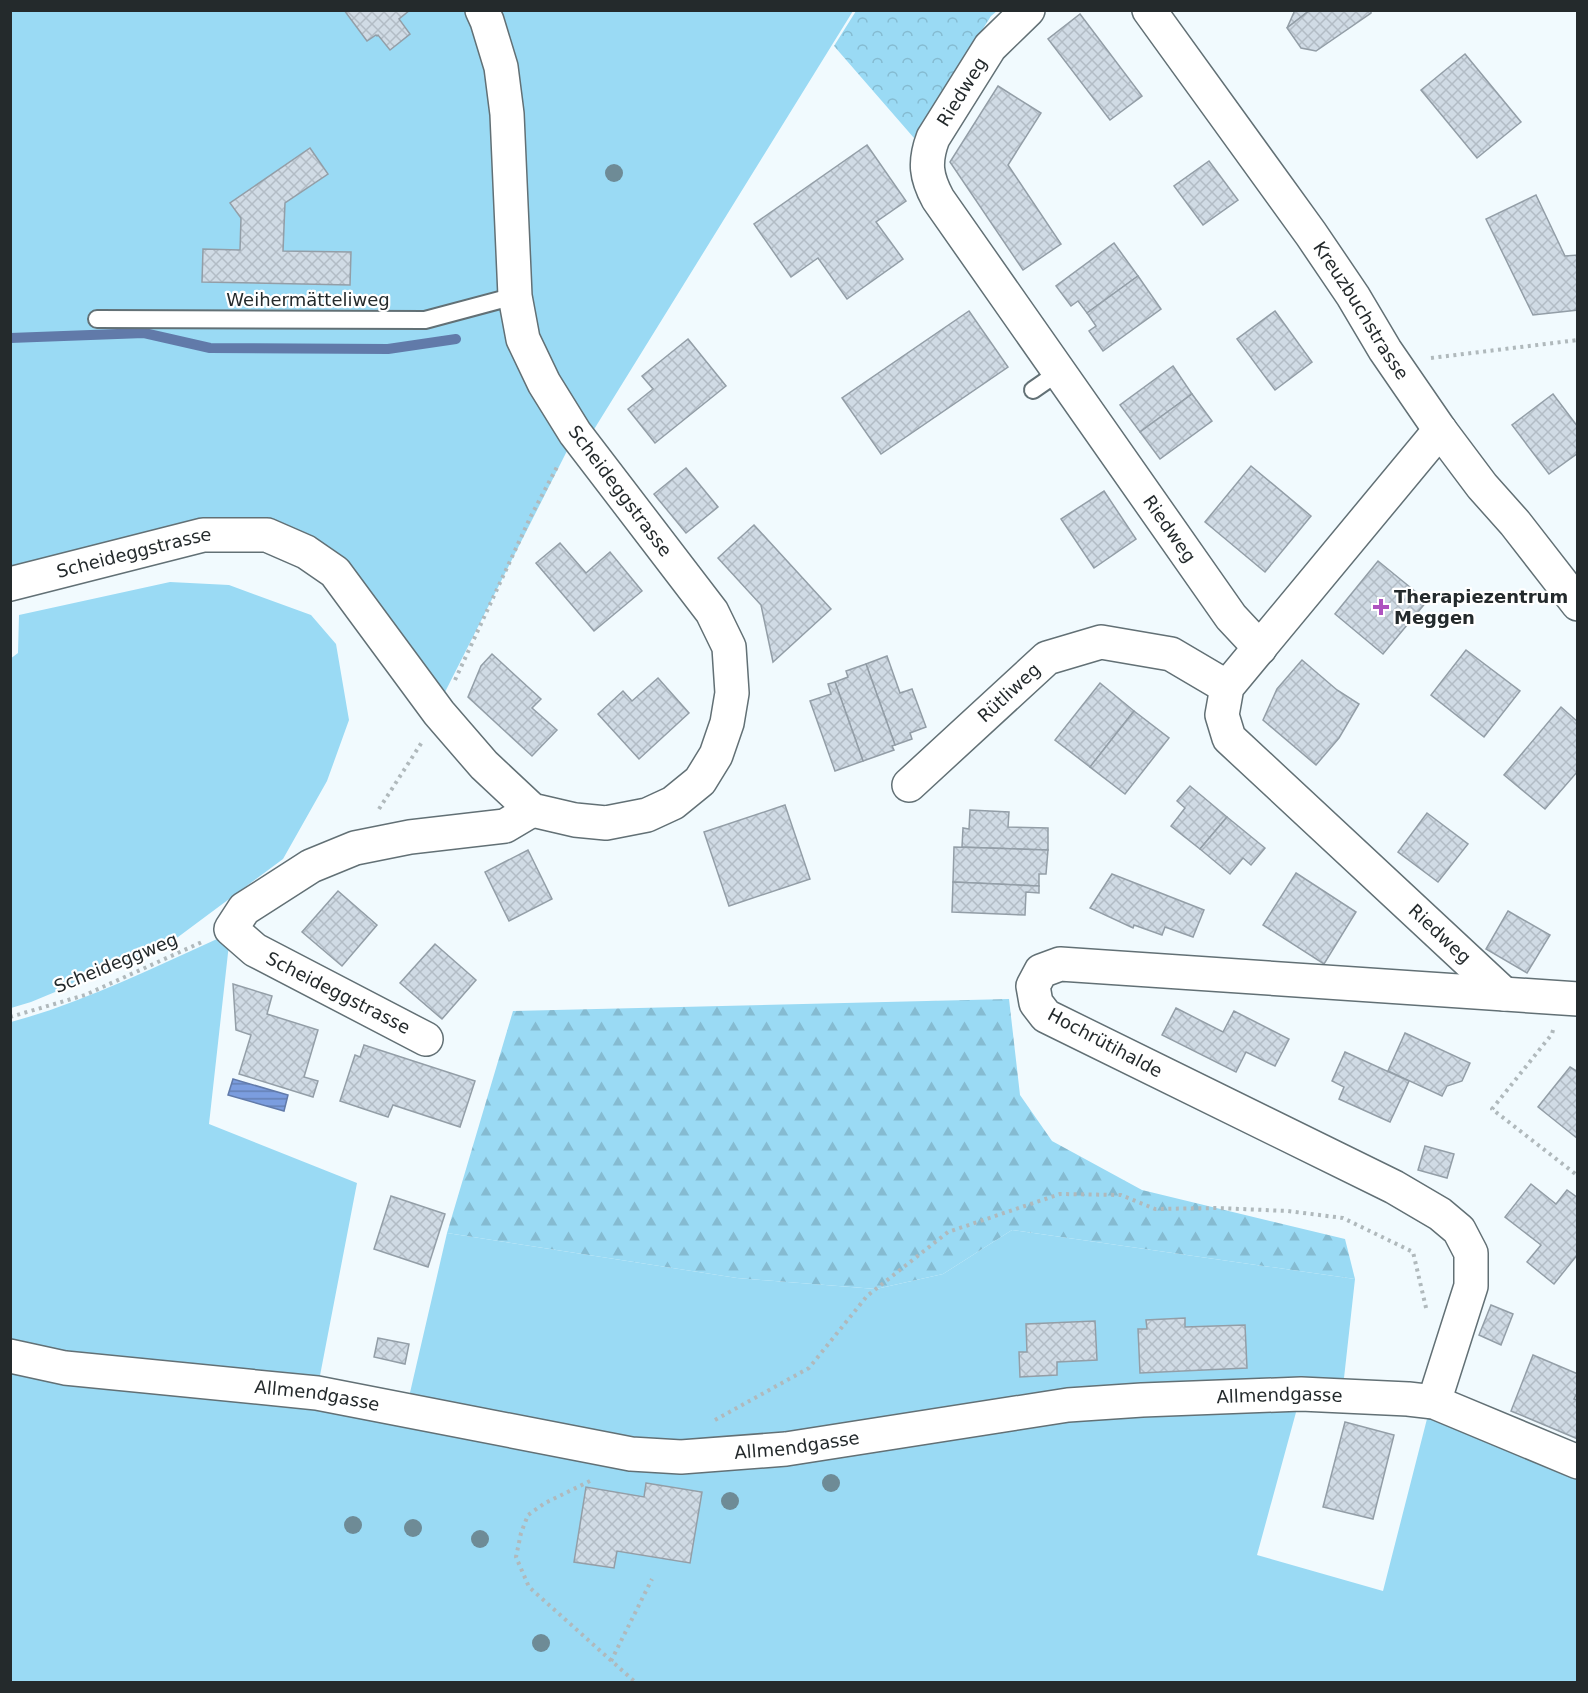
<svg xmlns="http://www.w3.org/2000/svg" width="1588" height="1693" viewBox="0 0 1588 1693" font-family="'DejaVu Sans',sans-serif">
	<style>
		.green { fill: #9adaf4 }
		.forest { fill: url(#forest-firs) }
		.park { fill: url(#park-crowns) }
		.water { fill: url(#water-rules); stroke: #617aa9; stroke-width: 1.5 }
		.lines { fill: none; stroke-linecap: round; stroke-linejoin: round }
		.stream { stroke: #617aa9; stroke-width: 10 }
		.building { fill: url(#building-cross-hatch); stroke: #939ea7; stroke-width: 1.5 }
		.service-casing { stroke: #627075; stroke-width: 20 }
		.minor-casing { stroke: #627075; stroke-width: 36 }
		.tertiary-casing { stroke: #627075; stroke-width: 36 }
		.path { stroke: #b0b9bc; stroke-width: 4; stroke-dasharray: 3 4.5; stroke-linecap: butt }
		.service { stroke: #fff; stroke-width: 16 }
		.minor { stroke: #fff; stroke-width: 33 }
		.tertiary { stroke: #fff; stroke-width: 33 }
		.tree { fill: #6e8b96 }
		.poi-dot { fill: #ae53bf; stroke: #fff; stroke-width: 2 }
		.labels { text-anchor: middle; stroke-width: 4.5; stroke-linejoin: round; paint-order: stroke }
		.street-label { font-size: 18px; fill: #242a2c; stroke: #fff }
		.poi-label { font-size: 18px; font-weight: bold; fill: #242a2c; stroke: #fff; text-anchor: start }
	</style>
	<defs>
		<pattern id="forest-firs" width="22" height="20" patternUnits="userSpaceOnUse" patternTransform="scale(1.5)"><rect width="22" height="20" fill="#9adaf4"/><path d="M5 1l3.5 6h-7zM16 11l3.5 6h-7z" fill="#85bbd1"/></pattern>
		<pattern id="park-crowns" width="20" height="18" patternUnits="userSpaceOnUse" patternTransform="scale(1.5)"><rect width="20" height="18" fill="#9adaf4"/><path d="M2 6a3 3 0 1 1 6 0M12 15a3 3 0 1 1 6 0" fill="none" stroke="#85bbd1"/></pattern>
		<pattern id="water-rules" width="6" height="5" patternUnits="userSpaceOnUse" patternTransform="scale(1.5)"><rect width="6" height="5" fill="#7b9ddf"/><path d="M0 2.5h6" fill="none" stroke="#6580b5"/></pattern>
		<pattern id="building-cross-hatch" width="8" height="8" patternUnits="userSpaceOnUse" patternTransform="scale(1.5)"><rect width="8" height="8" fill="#d0dbe5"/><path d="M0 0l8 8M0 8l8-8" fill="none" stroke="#b2bcc5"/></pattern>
	</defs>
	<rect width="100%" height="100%" fill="#f1fafe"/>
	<g class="green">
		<path d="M11,11h842l-260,420 -23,14 -127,251 -42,-45 -139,-126 -251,50z"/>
		<path d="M170,582l59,3 82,30 25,29 13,76 -22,61 -44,78 -117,87 -135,56 -20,6 -1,-349 8,-6 1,-38z"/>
		<path d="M217,939l12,5 -20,180 148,59 -39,203 -307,-38v-326c71,-19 139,-53 206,-83z"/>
		<path d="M1012,1230l343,49 -13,117 -41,-2 -44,161 126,36 46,-180 148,58v213h-1566l-1,-318 399,33 38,-164 290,45 139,11 67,-15z"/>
	</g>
	<path class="forest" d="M1009,999l11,96 32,46 90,49 203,49 10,40 -343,-49 -69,44 -67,15 -139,-11 -290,-45 66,-222z"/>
	<path class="park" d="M856,11h141l-6,5 -77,122 -80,-92z"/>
	<path class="water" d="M233,1079l55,16 -4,16 -56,-16z"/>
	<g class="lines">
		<path class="stream" d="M10,338l134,-5 66,15 178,1 68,-10"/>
	</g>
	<g class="building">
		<path d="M344,10h66l-11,9 11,15 -20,16 -12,-15 -1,1 -1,-1 -9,6z"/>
		<path d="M1295,10h15l-23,18z"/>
		<path d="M1310,10h61v3l-55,38 -15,-3 -14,-20z"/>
		<path d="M1080,14l62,82 -32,24 -62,-81z"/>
		<path d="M1465,54l56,68 -44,36 -56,-68z"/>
		<path d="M998,86l43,27 -33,52 53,79 -38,26 -73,-108z"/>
		<path d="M867,145l39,56 -30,21 27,37 -56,40 -29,-41 -27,19 -37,-53z"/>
		<path d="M310,148l18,26 -43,29 -2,48 68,1 -1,33 -148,-3 1,-33 37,1 1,-32 -11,-15z"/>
		<path d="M1209,161l29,39 -35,25 -29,-39z"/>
		<path d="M1536,195l29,61 13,-1v55l-45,5 -47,-96z"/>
		<path d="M1114,243l24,33 -51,37 -9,-12 -7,5 -15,-20z"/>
		<path d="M1138,276l23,33 -58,42 -14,-20 7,-5 -9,-13z"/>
		<path d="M969,311l39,56 -127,87 -39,-56z"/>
		<path d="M1275,311l37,51 -37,28 -38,-51z"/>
		<path d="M688,339l38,47 -71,57 -27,-34 25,-20 -11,-13z"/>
		<path d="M1173,366l19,28 -52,38 -20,-27z"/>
		<path d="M1192,394l20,27 -52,38 -20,-27z"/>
		<path d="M1553,394l25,33v26l-29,21 -37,-49z"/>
		<path d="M1251,466l60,50 -46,56 -60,-50z"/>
		<path d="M686,468l32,39 -32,26 -32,-39z"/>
		<path d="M1104,491l32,48 -42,29 -33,-49z"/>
		<path d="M754,525l77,84 -58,53 -12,-57 -43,-47z"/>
		<path d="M560,543l26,30 24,-21 32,39 -48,40 -58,-68z"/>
		<path d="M1378,561l49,40 -44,53 -48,-40z"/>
		<path d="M1466,650l54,41 -36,46 -53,-42z"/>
		<path d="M492,654l49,45 -9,9 25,22 -25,26 -64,-59 13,-31z"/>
		<path d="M887,656l13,37 12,-4 14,38 -16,6 2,6 -17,6 -29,-81z"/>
		<path d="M1302,660l35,30 22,14 -20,34 -23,27 -53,-45 14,-31z"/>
		<path d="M866,664l29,81 -3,1 2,4 -31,11 -28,-79 13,-5 -2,-6z"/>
		<path d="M658,678l31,35 -50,46 -41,-45 25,-23 9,10z"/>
		<path d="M835,682l28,79 -28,10 -25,-70 21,-7 -3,-10z"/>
		<path d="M1100,683l34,28 -44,56 -35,-27z"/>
		<path d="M1561,707l17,15v49l-33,38 -41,-34z"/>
		<path d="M1134,711l35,27 -44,56 -35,-27z"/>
		<path d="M1190,786l37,31 -27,32 -29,-23 14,-18 -8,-7z"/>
		<path d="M785,805l25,74 -81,27 -25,-74z"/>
		<path d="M970,810l39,2 -1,15 40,1v22l-86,-3 1,-19 6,1z"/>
		<path d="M1427,813l41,31 -30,38 -40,-30z"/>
		<path d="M1227,817l38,31 -14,17 -8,-7 -13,16 -30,-25z"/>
		<path d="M954,847l94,3 -2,24h-7v12l-86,-4z"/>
		<path d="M528,850l24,49 -43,22 -24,-49z"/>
		<path d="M1296,873l60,39 -32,52 -61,-39z"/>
		<path d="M1112,874l92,36 -11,27 -28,-10 -3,8 -28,-10 -1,3 -43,-20z"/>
		<path d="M953,882l86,4v7l-13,-1 -1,23 -73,-3z"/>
		<path d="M338,891l39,34 -35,41 -40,-34z"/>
		<path d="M1508,911l42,24 -23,38 -41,-24z"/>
		<path d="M435,944l41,36 -34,39 -42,-36z"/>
		<path d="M233,984l39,12 -5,18 51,16 -14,47 14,4 -5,16 -74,-23 12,-39 -15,-5z"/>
		<path d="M1176,1008l47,24 11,-21 55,28 -14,27 -29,-14 -10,20 -74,-37z"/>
		<path d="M1405,1033l65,30 -8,18 -15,5 -5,10 -54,-25z"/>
		<path d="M364,1045l111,36 -15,46 -67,-22 -5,12 -48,-16 15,-46 5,2z"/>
		<path d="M1345,1052l64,29 -19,41 -51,-23 5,-12 -12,-6z"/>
		<path d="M1570,1067l8,5v67l-40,-32z"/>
		<path d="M1425,1146l29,8 -7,24 -29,-8z"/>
		<path d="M1531,1184l25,20 11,-14 11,8v56l-24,30 -27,-22 14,-17 -36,-28z"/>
		<path d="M391,1196l54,18 -17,53 -54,-18z"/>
		<path d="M1491,1305l22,9 -12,31 -22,-10z"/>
		<path d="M1185,1318v9l60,-2 2,43 -107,5 -2,-44h9l-1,-9z"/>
		<path d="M1095,1321l2,39 -40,2v13l-37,2 -1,-25h8l-1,-28z"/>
		<path d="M378,1338l31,6 -4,20 -31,-7z"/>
		<path d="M1533,1355l45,19v17l-4,8 4,1v39l-67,-28z"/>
		<path d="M1345,1422l49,13 -21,84 -50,-12z"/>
		<path d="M646,1483l56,9 -12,71 -73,-12 -3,17 -40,-6 12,-75 58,10z"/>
	</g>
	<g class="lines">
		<defs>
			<g id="service">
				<path d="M97,319l328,1 90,-24"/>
				<path d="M1033,390l26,-18"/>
			</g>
			<g id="minor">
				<path id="s1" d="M1028,10l-38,37 -57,91c-9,24 -7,39 5,61l293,418 29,31"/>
				<path id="s2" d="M1440,430l-213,257 -5,28 7,23 275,256"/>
				<path id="s3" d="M10,584l193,-49h64l39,17 29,20 104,141 45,52 48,45 43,10 31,3 41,-8 26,-12 27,-22 16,-26 11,-32 5,-30 -3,-46 -17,-35 -137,-179 -31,-50 -21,-44 -8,-43 -8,-182 -6,-47 -14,-46 -5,-11"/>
				<path id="s4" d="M909,785l138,-127 54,-16 70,12 56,33"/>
				<path d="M426,1039l-171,-89 -24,-21 13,-20 67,-43 44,-18 55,-11 95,-11 27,-16"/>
				<path id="s5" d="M10,1356l55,12 252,25 314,61 50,3 105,-8 282,-44 74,-5 159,-6 107,5 26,3 144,60"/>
				<path d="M1434,1402l37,-116v-33l-12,-23 -19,-16 -46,-27 -348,-171 -10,-13 -3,-17 8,-15 19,-7 518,35"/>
			</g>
			<g id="tertiary">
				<path id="s6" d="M1149,10l162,224 42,62 32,54 55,80 42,56 33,37 63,81"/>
			</g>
		</defs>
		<use href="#service" class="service-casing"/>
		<use href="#minor" class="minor-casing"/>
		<use href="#tertiary" class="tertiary-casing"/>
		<g class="path">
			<path d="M1431,358l147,-18"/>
			<path d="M455,680l75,-162 28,-53"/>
			<path d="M379,809l43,-67"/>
			<path d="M10,1017l75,-22 117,-53"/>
			<path d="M1553,1030l-1,4 -60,75 86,67"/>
			<path d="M715,1420l94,-52 58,-72 81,-64 112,-38 61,1 34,14 62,-1 71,3 55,7 70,34 14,60"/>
			<path d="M590,1481l-45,22 -17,12 -7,18 -5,24 13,30 106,95"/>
			<path d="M611,1661l41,-82"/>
		</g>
		<use href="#service" class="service"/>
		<use href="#minor" class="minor"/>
		<use href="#tertiary" class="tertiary"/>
	</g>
	<g class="tree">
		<circle cx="614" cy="173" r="9"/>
		<circle cx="831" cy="1483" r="9"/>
		<circle cx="730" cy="1501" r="9"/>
		<circle cx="353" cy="1525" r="9"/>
		<circle cx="413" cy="1528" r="9"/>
		<circle cx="480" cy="1539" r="9"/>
		<circle cx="541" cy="1643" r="9"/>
	</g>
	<path class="poi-dot" d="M1378 598h6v6h6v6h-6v6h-6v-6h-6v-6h6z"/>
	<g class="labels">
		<g class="street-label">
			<text transform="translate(962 92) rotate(-58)" y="6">Riedweg</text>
			<text x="308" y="306">Weihermätteliweg</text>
			<text dy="6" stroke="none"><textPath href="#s6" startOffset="368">Kreuzbuchstrasse</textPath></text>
			<text transform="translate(620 491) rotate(53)" y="6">Scheideggstrasse</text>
			<text dy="6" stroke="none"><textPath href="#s1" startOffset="627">Riedweg</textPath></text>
			<text dy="6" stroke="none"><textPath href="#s3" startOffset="128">Scheideggstrasse</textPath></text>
			<text dy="6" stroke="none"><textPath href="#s4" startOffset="136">Rütliweg</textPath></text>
			<text dy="6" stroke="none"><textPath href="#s2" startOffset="674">Riedweg</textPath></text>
			<text transform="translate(116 963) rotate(-22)" y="6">Scheideggweg</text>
			<text transform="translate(338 993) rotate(27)" y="6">Scheideggstrasse</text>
			<text transform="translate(1105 1043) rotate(28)" y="6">Hochrütihalde</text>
			<text dy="6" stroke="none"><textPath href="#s5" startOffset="310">Allmendgasse</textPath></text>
			<text dy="6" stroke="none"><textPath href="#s5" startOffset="1282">Allmendgasse</textPath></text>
			<text dy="6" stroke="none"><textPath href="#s5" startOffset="796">Allmendgasse</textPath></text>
		</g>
		<g class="poi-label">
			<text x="1394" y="603">Therapiezentrum<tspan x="1394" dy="21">Meggen</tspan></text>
		</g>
	</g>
	<rect width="1588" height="1693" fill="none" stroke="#242a2c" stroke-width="24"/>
</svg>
